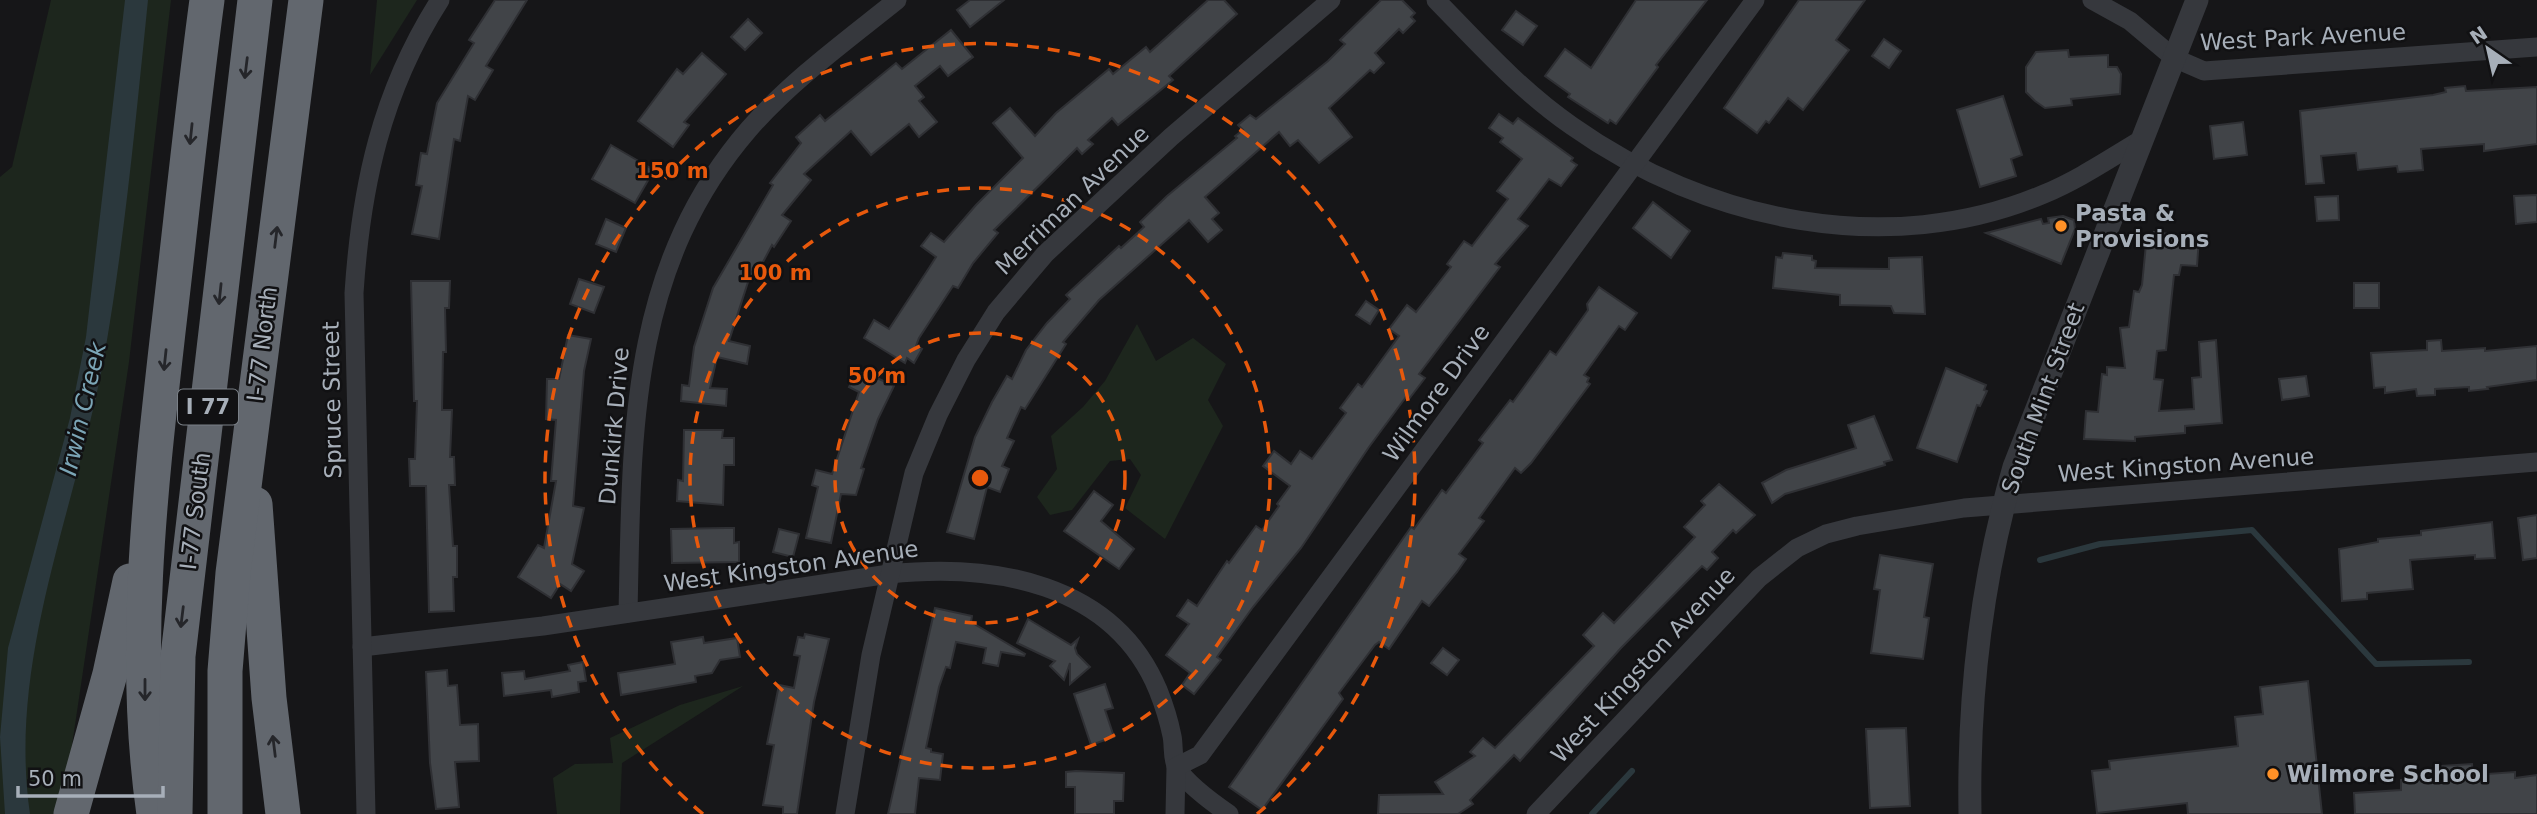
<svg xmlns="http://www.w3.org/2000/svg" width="2537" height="814" viewBox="0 0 2537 814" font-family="'DejaVu Sans',sans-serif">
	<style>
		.green { fill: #1d261d }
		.water { fill: #2b383d }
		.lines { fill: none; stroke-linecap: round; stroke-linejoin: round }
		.stream { stroke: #2b383d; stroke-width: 6 }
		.building { fill: #414448; stroke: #2f3034; stroke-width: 2 }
		.minor { stroke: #36383d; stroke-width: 19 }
		.tertiary { stroke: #36383d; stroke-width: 23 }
		.motorway { stroke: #62676e; stroke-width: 35 }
		.oneway { stroke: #25262a }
		.ring { fill: none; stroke: #e8590c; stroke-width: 3.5; stroke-dasharray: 12 9 }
		.poi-dot { fill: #ff9127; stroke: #111113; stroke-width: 2.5 }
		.labels { text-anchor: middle; stroke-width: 5; stroke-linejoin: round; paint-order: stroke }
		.shield { fill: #111113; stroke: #7a8087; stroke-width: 2 }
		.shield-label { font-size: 21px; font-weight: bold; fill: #a7afb9 }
		.street-label { font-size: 23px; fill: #a7afb9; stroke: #111113 }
		.poi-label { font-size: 23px; font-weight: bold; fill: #a7afb9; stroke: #111113; text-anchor: start }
		.water-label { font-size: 24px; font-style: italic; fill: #7ba5b6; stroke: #111113 }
		.centre { fill: #e8590c; stroke: #111113; stroke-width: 3.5 }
		.ring-label { font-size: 21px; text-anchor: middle; font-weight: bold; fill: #e8590c; stroke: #111113; stroke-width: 5; stroke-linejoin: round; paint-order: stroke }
	</style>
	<rect width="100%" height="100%" fill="#161618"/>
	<g class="green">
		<path d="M51,0h120l-42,362 -61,410 -11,42h-57v-637l12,-10z"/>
		<path d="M377,0h40l-47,75z"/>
		<path d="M1137,324l19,37 37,-23 33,26 -18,36 15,26 -58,113 -40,-31 16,-33 -11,-16 -20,2 -38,49 -22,5 -13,-18 20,-28 -6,-33 32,-29 22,-26z"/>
		<path d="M743,686l-121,77 -2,51h-63l-4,-36 22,-14 38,-1 -3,-25 70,-33z"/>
	</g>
	<path class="water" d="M125,0h23c-12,117 -23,236 -43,352 -27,153 -98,305 -75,462h-25l-5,-77 8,-89 62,-230 16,-81z"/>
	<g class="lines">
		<g class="stream">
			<path d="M2040,560l60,-16 152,-14 124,134 93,-2"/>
			<path d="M1592,814l40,-43"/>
		</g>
	</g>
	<g class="building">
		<path d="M495,0h32l-41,66 7,4 -18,30 -7,-4 -8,45 -6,-2 -15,100 -27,-5 10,-48 -6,-1 5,-32 6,1 10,-51 37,-60 -5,-3z"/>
		<path d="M970,0h34l-34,27 -13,-17z"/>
		<path d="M1208,0h16l13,14 -68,62 4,4 -55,45 -6,-7 -24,22 5,4 -11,10 -5,-6 -83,82 4,3 -25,30 -15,25 -5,-2 -34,52 -3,8 6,3 -8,14 -7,-5 -2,5 -41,-25 10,-18 15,9 40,-61 7,-11 -15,-11 10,-13 13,9 32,-37 47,-47 -30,-35 17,-15 25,28 21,-23 53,-44 4,5 33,-27 4,5z"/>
		<path d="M1381,0h21l13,13 -4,4 4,4 -12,12 -4,-4 -24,24 9,10 -10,10 -4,-3 -41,38 23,29 -33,26 -21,-23 -8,6 -11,-14 -74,65 14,16 -7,6 10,11 -14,12 -19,-22 -90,80 -36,42 3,2 -41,65 -4,-2 -14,31 7,3 -12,25 7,3 -9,23 -13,-5 -13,52 -27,-7 28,-95 17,-35 15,-26 5,3 14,-29 21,-27 23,-24 -4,-4 53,-49 2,2 23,-21 -4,-5 27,-26 70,-58 -2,-2 8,-6 -5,-5 12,-10 6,4 72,-58 17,-17 -5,-4z"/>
		<path d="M1636,0h71l-51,65 2,2 -42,57 -6,-4 -2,3 -40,-26 2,-3 -25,-18 20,-27 26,19z"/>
		<path d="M1799,0h66l-29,40 13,10 -46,60 -15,-12 -19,25 -3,-2 -9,12 -33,-25z"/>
		<path d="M1516,11l21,15 -14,19 -21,-15z"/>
		<path d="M748,19l14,14 -17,17 -14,-13z"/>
		<path d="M951,30l22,27 -25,19 -8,-10 -25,20 9,11 -5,4 18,21 -18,15 -10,-13 -38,31 -20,-24 -47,43 7,6 -29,35 9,6 -17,26 -2,-2 -19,36 -4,-2 -20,62 21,5 -3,18 -30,-7 -7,31 17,1 -1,17 -45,-5 1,-16 7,1 5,-39 19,-59 60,-103 -3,-2 31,-40 -5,-6 24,-22 5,6 71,-58 6,6z"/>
		<path d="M1884,39l17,12 -12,17 -17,-12z"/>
		<path d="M2068,50l1,7 39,-2v12h9l4,7 -1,20 -49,5 1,6 -27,3 -10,-7 -9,-9v-25l10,-15z"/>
		<path d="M702,53l24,21 -42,48 5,3 -16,22 -35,-26 39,-52 6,5z"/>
		<path d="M2465,86l1,5 71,-4v57l-53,7v-7l-63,5 2,21 -25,2 -1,-6 -39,4 -2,-17 -35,3 3,27 -18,1 -6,-73 133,-16 13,-3 -1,-4z"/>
		<path d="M2003,96l19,59 -11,4 5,17 -36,11 -23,-77z"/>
		<path d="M1499,114l14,10 5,-6 55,40 -2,3 6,4 -16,21 -12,-7 -31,40 10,7 -33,38 5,3 -81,107 6,4 -16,21 -3,-2 -37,50 -68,101 -48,59 -36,50 4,3 -27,34 -12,-9 8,-12 -24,-18 23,-31 -12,-8 11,-16 9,6 30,-45 2,2 27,-37 6,4 17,-24 -2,-2 13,-18 -27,-20 11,-15 17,13 9,-13 12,8 34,-46 -6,-5 18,-24 4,3 37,-51 -10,-7 18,-24 9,7 35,-45 -4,-3 17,-23 8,5 36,-47 -11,-8 25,-32 -22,-17 3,-4 -14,-10z"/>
		<path d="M2243,122l4,33 -33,4 -4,-33z"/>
		<path d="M611,145l43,25 -19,33 -43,-24z"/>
		<path d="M2537,195v27l-21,2 -2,-28z"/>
		<path d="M2338,196l1,24 -22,1 -2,-24z"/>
		<path d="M1653,202l37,29 -19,27 -38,-30z"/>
		<path d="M2063,216l11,4 1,9 -14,35 -75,-31 55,-14 2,5 6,-1 -1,-5z"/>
		<path d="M606,219l20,9 -10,24 -20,-8z"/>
		<path d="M2154,232l45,6 -2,28 -16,-1 -2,10h-5l-8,75 -9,1 -3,28 9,1 -4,31 35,-2 -2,-31 9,-1 -2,-35 17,-2 6,83 -37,3v7l-50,4v4l-51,-2 2,-28 12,1 4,-38 5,1v-8l18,1 -5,-40 9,-1 5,-36 5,1 3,-7 5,-51 7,1z"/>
		<path d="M1783,253l29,3v4l4,1 -1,7 74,1v-11l33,-1 3,57 -31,-1 -3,-7 -51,-1v-10l-67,-7 3,-31 6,1z"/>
		<path d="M579,279l25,8 -10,26 -24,-9z"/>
		<path d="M411,281h39l-1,27h-4l1,44h-3l-1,58h10l-2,47h4l1,28h-6l4,61h4v31h-4l1,34 -25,1 -3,-126h-16l-1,-27h6l2,-58h-3z"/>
		<rect x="2354" y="283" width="25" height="25"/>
		<path d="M1599,287l38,26 -12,17 -6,-4 -35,49 5,3 -2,4 3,2 -59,79 -10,10 -6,-5 -36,50 5,3 -25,33 7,5 -9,13 -28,34 -7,-5 -33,48 -10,-7 -4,3 -36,48 4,6 -81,111 -33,-23 182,-260 3,2 28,-39 4,3 37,-50 -4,-3 31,-40 3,2 37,-51 6,4 32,-45 -1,-6z"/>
		<path d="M1366,301l13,9 -9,14 -14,-9z"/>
		<path d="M568,335l23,4 -7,32 -11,135 11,2 -12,56 12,7 -13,20 -11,-7 -9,14 -33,-21 20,-32 6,3 12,-67h-5l5,-61 -10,-1 1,-40h12z"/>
		<path d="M2441,340l1,11 43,-3v3l52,-5v34l-50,7 1,2 -19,2v-4l-34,2v6l-18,1 -1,-7 -31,4v-6l-11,1 -3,-35 56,-3v-9z"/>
		<path d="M1946,368l40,17 -2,5 3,1 -7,15 -3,-1 -20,57 -40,-14z"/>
		<path d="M858,369l36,17 -16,33 -17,49 3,1 -8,26 -15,-1 -10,49 -25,-5 12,-51 -6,-2 4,-15 16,4 27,-82 -10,-5z"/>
		<path d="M2306,376l3,20 -27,4 -3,-21z"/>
		<path d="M1874,416l18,44 -8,2 1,3 -100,29 -13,9 -10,-20 24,-13 70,-22 -8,-23z"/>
		<path d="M684,430h39l-1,8h12v27h-10l-1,40 -46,-4 1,-21 5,1z"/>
		<path d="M1719,484l36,31 -19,18 -3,-3 -21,22 6,6 -11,12 -5,-4 -81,82 -101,113 -6,-6 -44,45 3,4 -15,10h-80l1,-19 64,-1 -8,-12 40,-26 -5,-4 13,-14 12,10 99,-102 -11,-11 20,-22 11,10 81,-86 -11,-10 21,-22 -4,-4z"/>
		<path d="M1094,491l19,14 -12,16 33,28 -15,20 -55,-38z"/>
		<path d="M2537,515v43l-14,2 -5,-42z"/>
		<path d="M2492,522l3,36 -20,1v-4l-65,5 3,29 -46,4v6l-25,2 -3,-52 39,-7v-3l43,-4v-4z"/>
		<path d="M725,528h9v15l5,-1v20l-67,1 -1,-34z"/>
		<path d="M779,529l20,5 -6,23 -20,-5z"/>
		<path d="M1880,555l53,9 -9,53 5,1 -6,41 -52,-6 9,-63 -6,-1z"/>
		<path d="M935,608l37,8 -1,6 54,32 -1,2 -23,-4 -3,14 -15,-3 3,-15 -30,-6 -6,26 -4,-1 -7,20 -13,61 5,1v3l12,2 -3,26 -21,-2 -4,36h-27z"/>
		<path d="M1028,619l43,26 7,-6 -3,9 2,6 13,13 -20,17v-21l-6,17 -14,-14 5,-5 -38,-18z"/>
		<path d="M805,634l24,5 -15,63 -17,112h-14v-7l-20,-2 11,-60 -7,-1 12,-59 15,3 6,-32 -6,-1 4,-18 6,1z"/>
		<path d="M703,637l1,6 33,-5 3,19 -20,3 -8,13 -17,3 1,6 -75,13 -3,-22 57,-9 -4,-22z"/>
		<path d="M1443,648l16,12 -12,15 -16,-12z"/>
		<path d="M583,662l3,19 -8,1 1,10 -27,5 -1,-7 -47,6 -2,-23 22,-2 1,8 45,-8 -2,-6z"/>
		<path d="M447,670l1,16 9,-1 3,40 18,-1 1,37 -24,1 4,45 -23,2 -6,-46 -4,-91z"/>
		<path d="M2308,681l14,133h-134l-1,-11 -90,10 -5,-42 18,-2 -1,-8 129,-15 -3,-29 28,-3 -3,-27z"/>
		<path d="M1105,684l8,24 -8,2 9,27 -23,8 -17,-51z"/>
		<path d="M1906,728l4,78 -40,2 -4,-79z"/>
		<path d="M2472,764l1,11 42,-3v6l22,-3v39h-182l-1,-21 47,-3v-10l41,-2 -1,-12z"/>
		<path d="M1076,771l48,2 -1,28h-9v13h-39v-27h-9v-15z"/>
	</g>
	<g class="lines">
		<g class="minor">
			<path d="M1436,0c43,44 85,91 136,126 134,95 317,134 472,68 34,-14 65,-35 97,-54"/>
			<path d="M2092,0l38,21 44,37 30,13 333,-24"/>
			<path d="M628,613c4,-174 -1,-343 121,-484 43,-49 97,-88 148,-129"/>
			<path d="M362,647l181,-21 346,-52c104,-11 224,8 269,116 6,15 11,31 14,46 2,9 0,24 5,32 11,17 36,35 52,46"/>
			<path d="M366,814l-12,-521c7,-106 27,-201 86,-293"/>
			<path d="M845,814l26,-159 43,-182 24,-58 28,-55 30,-48 49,-58 126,-117 160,-137"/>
			<path d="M1175,814l1,-47 24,-12 555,-755"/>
			<path d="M1536,814l223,-236 38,-30 29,-14 31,-8 107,-18 573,-46"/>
		</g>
		<path class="tertiary" d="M1970,814c-2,-119 11,-233 44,-347l183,-467"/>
		<g class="motorway">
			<path d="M255,504l14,194 14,116"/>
			<path d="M71,814l39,-140 20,-93"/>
			<path d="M154,814c-23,-159 -4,-323 14,-482 13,-110 24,-221 39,-332"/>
			<path d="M175,814l3,-158 77,-656"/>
			<path d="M225,814v-143l8,-98 73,-573"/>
		</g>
	</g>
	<defs><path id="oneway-shaft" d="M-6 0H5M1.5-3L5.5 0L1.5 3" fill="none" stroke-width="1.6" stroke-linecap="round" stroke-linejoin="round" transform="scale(1.75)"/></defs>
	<g class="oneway">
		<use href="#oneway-shaft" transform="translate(246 68) rotate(97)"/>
		<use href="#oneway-shaft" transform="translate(191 134) rotate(96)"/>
		<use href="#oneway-shaft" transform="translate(276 237) rotate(-83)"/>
		<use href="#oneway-shaft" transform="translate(220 294) rotate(96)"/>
		<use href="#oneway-shaft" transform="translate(165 360) rotate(96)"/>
		<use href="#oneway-shaft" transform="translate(182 617) rotate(97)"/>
		<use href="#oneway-shaft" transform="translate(145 690) rotate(90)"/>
		<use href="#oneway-shaft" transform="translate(274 746) rotate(-97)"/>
	</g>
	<g class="ring">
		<circle cx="980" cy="478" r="145"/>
		<circle cx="980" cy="478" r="290"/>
		<path d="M703 814A435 435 0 1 1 1257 814"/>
	</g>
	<g class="poi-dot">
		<circle cx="2061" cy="226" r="7"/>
		<circle cx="2273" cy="774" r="7"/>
	</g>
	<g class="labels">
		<rect class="shield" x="178" y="389.5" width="60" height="35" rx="5"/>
		<g class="shield-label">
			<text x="208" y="414">I 77</text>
		</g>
		<g class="street-label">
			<text transform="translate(2303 37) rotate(-3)" y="8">West Park Avenue</text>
			<text transform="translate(1072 200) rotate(-44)" y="8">Merriman Avenue</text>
			<text transform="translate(262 344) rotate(-83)" y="8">I-77 North</text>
			<text transform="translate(1436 393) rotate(-54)" y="8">Wilmore Drive</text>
			<text transform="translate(2043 398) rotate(-70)" y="8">South Mint Street</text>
			<text transform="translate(332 400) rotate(-91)" y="8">Spruce Street</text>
			<text transform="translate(614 426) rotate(-85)" y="8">Dunkirk Drive</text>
			<text transform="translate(2186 465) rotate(-4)" y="8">West Kingston Avenue</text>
			<text transform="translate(195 511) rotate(-83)" y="8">I-77 South</text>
			<text transform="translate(791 566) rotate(-8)" y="8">West Kingston Avenue</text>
			<text transform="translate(1643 665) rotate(-47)" y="8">West Kingston Avenue</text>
		</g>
		<g class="poi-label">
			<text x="2075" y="221">Pasta &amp;<tspan x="2075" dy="26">Provisions</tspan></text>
			<text x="2287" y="782">Wilmore School</text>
		</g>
		<g class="water-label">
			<text transform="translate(83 409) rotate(-77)" y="8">Irwin Creek</text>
		</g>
	</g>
	<circle cx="980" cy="478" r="10" class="centre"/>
	<g class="ring-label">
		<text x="672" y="178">150 m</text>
		<text x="775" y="280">100 m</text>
		<text x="877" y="383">50 m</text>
	</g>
	<g transform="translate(2488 49) rotate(326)" stroke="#111113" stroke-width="5" paint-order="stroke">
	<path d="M0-5L12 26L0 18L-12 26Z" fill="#a7afb9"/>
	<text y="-10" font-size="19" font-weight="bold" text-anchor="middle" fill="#a7afb9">N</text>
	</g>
	<path d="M18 786v10h145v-10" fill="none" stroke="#a7afb9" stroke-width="3.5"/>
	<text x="28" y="786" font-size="21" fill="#a7afb9" stroke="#111113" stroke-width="5" paint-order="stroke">50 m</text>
</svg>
